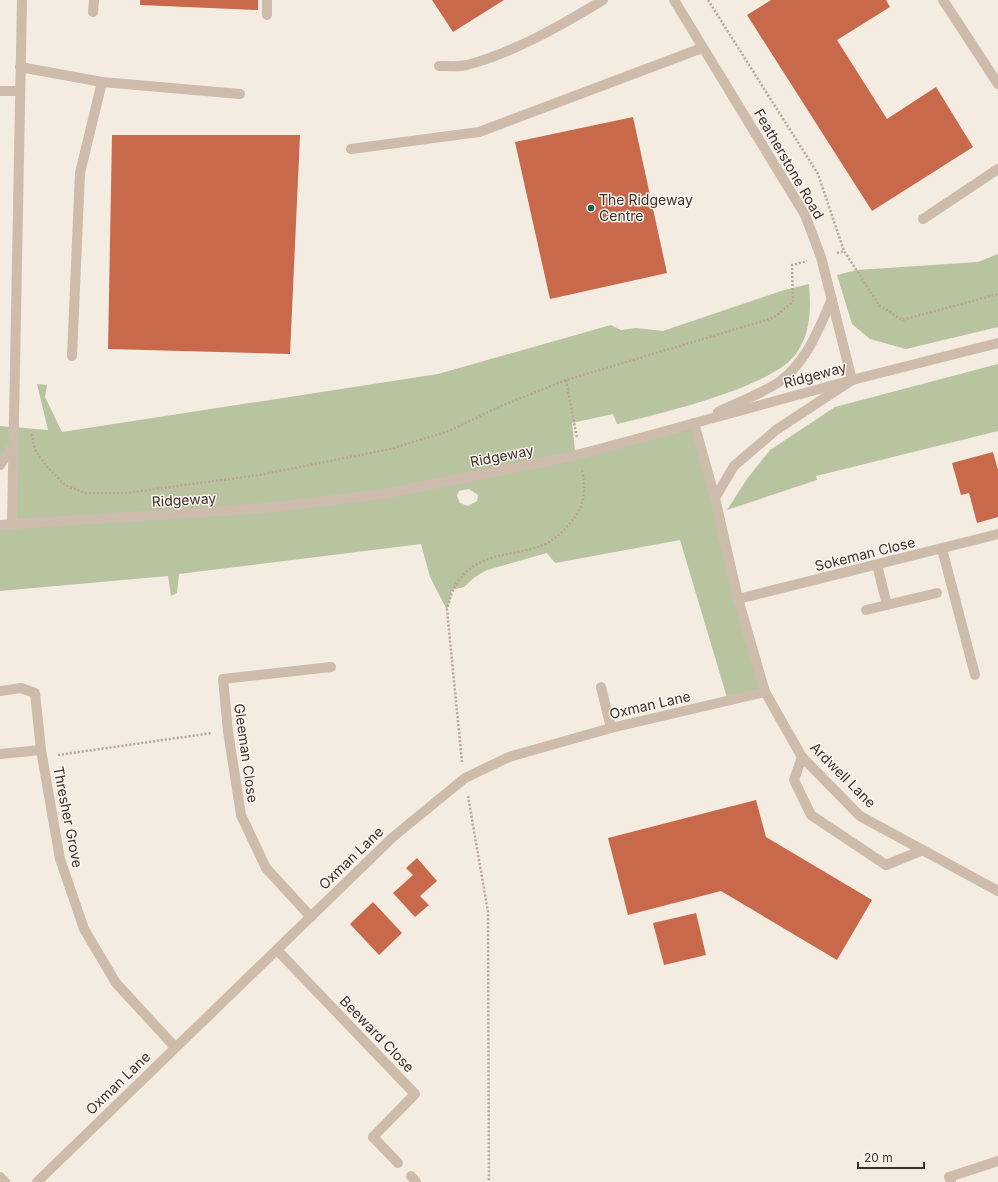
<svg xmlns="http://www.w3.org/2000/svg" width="998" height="1182" viewBox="0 0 998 1182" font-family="Inter,sans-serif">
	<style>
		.green { fill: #b8c4a0; fill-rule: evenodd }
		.building { fill: #c8694b }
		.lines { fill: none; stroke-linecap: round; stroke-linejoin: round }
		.path { stroke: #b9a596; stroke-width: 2.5; stroke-dasharray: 2 2; stroke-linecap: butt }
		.service { stroke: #cdbbac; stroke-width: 10 }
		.minor { stroke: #cdbbac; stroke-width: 10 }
		.minor-bridge { stroke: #cdbbac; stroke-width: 10 }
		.poi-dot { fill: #1f5a5e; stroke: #fbf5ee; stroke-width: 1.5 }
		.labels { text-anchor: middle; stroke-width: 3; stroke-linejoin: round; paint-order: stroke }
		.street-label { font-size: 14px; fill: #3b302b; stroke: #fbf5ee }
		.poi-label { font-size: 14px; fill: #3b302b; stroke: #fbf5ee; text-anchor: start }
	</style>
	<rect width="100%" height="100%" fill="#f4ebe1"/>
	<g class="green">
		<path d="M998,254v73l-92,22 -36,-10 -18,-15 -15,-49 20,-5 121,-8z"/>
		<path d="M809,284c2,25 2,49 -13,70 -25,34 -137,60 -179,70l-4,-10 -41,9 3,28 119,-28 71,269 -37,9 -48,-161 -125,23 -8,-10 -60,17 -12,7 -11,10 -12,3 -5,20 -17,-33 -9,-33 -242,30 -2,19 -6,3 -3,-20 -168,15v-63l12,-4v-76l-12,17v-39l48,4 -11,-46 10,1 -2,12 17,35 376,-58 173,-49 10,5 15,-2 27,3 121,-41zM469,489l9,6 -1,6 -9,5 -8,-3 -3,-7 2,-5z"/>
		<path d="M998,364v67l-182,45 1,4 -90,30 20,-31 23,-29 65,-43z"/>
	</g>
	<g class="building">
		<path d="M140,0h118v10l-118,-5z"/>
		<path d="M432,0h72l-51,32z"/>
		<path d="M771,0h115l4,7 -53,33 50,79 49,-32 37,60 -101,64 -125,-196z"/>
		<path d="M633,117l34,156 -117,26 -35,-157z"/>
		<path d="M112,135h188l-10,219 -182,-5z"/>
		<path d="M993,452l5,18v47l-21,6 -8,-30 -8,2 -9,-32z"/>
		<path d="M756,800l10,37 106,63 -35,60 -116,-69 -93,24 -20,-77z"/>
		<path d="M417,858l20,23 -17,15 9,9 -14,12 -22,-24 20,-18 -7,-7z"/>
		<path d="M373,902l29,31 -23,22 -29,-31z"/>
		<path d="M696,913l10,42 -42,10 -11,-42z"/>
	</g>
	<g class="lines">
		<g class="path">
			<path d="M708,0l110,174 26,77"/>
			<path d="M837,253l7,-2 35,54 23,15 96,-26"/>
			<path d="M566,380l11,58"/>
			<path d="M32,434l3,16 13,18 17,17 20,8h41l133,-18 131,-26 59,-18 54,-26 63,-25 207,-62 20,-16 -1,-37 15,-4"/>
			<path d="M58,755l154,-22"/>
			<path d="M462,762l-15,-152c4,-17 8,-30 23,-41 21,-17 49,-14 73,-24 12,-5 20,-14 28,-23 14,-16 15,-31 11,-52"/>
			<path d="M468,796l20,116 1,270"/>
		</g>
		<g class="service">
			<path d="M93,12l1,-12"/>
			<path d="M267,15v-15"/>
			<path d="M439,66c9,0 19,1 28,-1 46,-12 95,-40 136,-65"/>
			<path d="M20,67l82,15 138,12"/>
			<path d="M351,149l128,-17 223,-84"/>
			<path d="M923,219l75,-50"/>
			<path d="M72,356l8,-183 22,-91"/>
			<path d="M942,549l33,126"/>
			<path d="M877,565l10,40"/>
			<path d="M866,610l71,-17"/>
			<path d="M601,687l10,41"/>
			<path d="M802,757l-8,23 17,35 75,50 37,-15"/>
			<path d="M373,1137l25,26"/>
			<path d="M411,1176l5,6"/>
			<path d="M951,1182l-2,-5 49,-16"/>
		</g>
		<g class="minor">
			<path d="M674,0l131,215 16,42 31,123 -76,50 -42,36 -19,32"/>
			<path d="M943,0l55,84"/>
			<path d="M0,91h20"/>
			<path d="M718,412c18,-9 45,-19 61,-30 28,-20 40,-54 53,-83"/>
			<path d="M694,423l21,75 23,101 27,93 37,65 58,59 138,75"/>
			<path d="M596,450l256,-70 146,-37"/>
			<path d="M0,465l12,-18"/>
			<path d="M12,524l10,-524"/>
			<path d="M0,525l267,-17 116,-14 180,-36"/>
			<path d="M738,599l260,-65"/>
			<path d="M0,691l21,-3 14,5 6,57 19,109 24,70 32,54 59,64"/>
			<path d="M0,754l41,-4"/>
			<path d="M311,917l-45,-49 -25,-53 -13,-84 -5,-52 108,-12"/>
			<path d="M277,950l138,144 -42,43"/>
			<path d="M0,1177l5,5"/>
			<path d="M37,1182l356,-345 72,-59 44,-21 102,-29 154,-36"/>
		</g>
		<path class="minor-bridge" d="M563,458l33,-8"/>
	</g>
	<circle class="poi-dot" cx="591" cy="208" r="4"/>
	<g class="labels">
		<g class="street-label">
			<text transform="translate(789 164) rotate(60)" y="5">Featherstone Road</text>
			<text transform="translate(815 375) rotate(-15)" y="5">Ridgeway</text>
			<text transform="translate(502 456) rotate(-11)" y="5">Ridgeway</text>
			<text transform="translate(184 500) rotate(-3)" y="5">Ridgeway</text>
			<text transform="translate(865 554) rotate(-14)" y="5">Sokeman Close</text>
			<text transform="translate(650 705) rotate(-13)" y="5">Oxman Lane</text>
			<text transform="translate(246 753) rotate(82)" y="5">Gleeman Close</text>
			<text transform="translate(843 775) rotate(45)" y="5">Ardwell Lane</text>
			<text transform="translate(68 817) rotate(79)" y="5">Thresher Grove</text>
			<text transform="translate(351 858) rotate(-44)" y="5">Oxman Lane</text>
			<text transform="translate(377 1034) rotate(46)" y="5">Beeward Close</text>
			<text transform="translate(118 1083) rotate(-44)" y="5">Oxman Lane</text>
		</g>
		<g class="poi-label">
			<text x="599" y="205">The Ridgeway<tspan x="599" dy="16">Centre</tspan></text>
		</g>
	</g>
	<path d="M858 1162v6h66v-6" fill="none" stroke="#3b302b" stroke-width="2"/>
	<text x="864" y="1162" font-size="12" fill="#3b302b" stroke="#fbf5ee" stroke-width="3" paint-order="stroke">20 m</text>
</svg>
